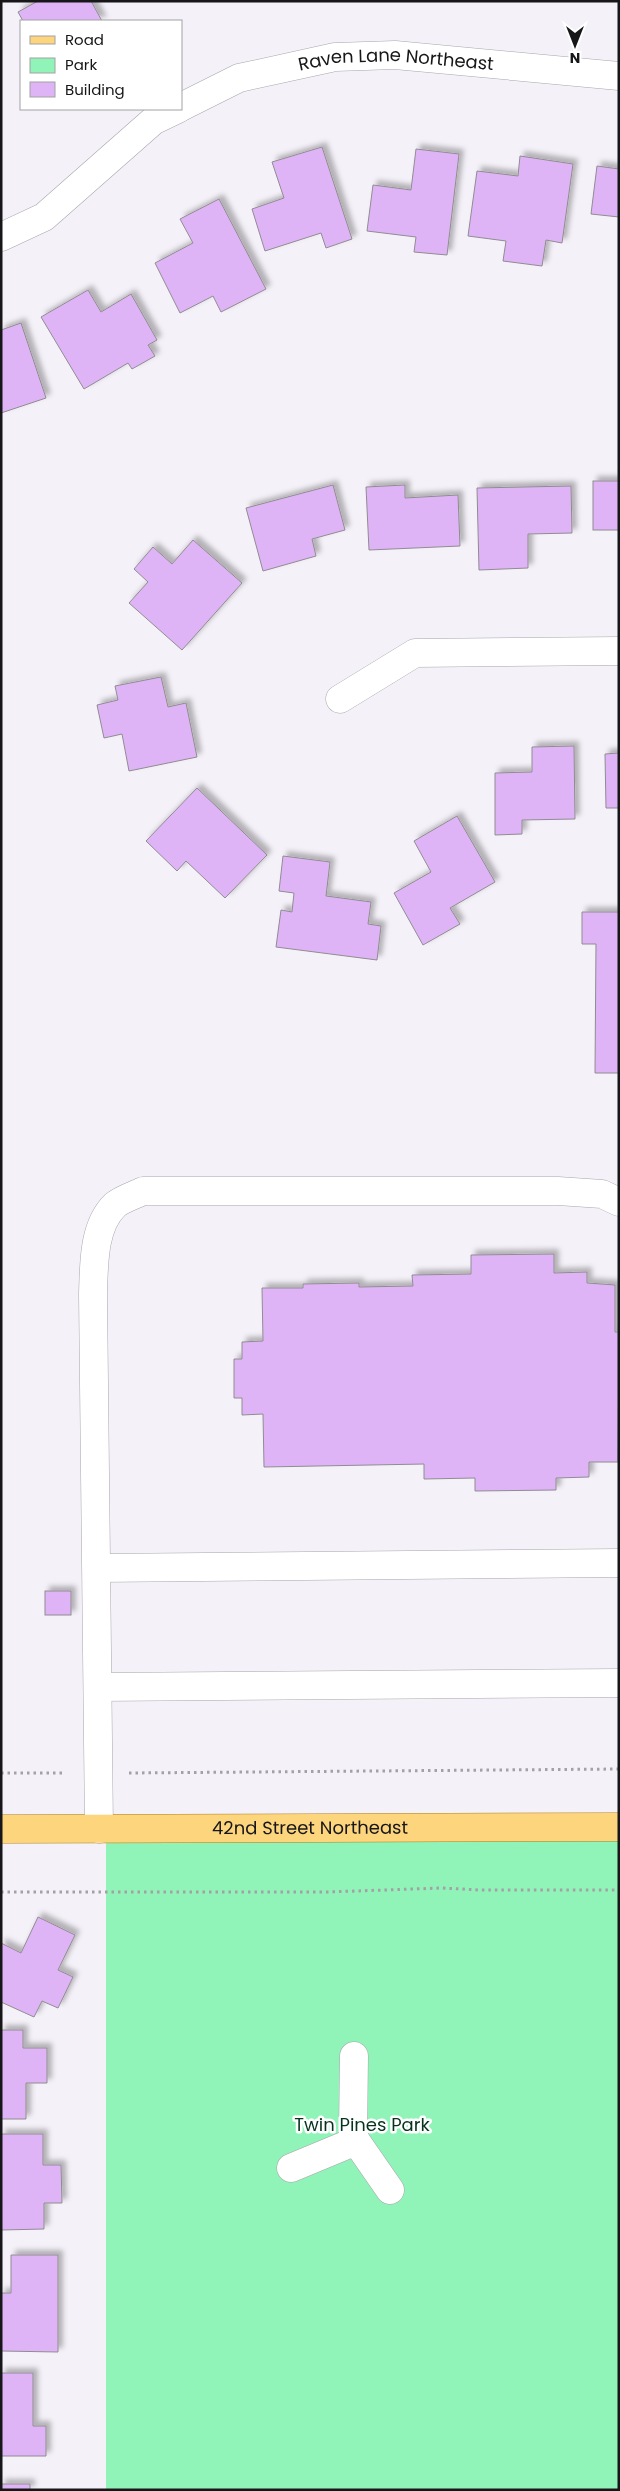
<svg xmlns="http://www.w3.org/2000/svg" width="620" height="2491" viewBox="0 0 620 2491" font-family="Poppins,sans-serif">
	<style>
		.green { fill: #90f3b7 }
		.building { fill: #dfb4f6; stroke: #908c92; filter: url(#shadow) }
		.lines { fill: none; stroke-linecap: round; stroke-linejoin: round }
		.minor-casing { stroke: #a8a6ac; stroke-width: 29 }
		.major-casing { stroke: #ab8022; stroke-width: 29 }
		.path { stroke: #a3a1a6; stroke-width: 3; stroke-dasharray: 2.5 4; stroke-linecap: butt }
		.minor { stroke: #fff; stroke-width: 28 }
		.major { stroke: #fdd57d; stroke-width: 28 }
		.labels { text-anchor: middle; stroke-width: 5; stroke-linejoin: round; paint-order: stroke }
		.street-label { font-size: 18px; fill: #171618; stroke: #fff }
		.park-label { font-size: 18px; fill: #07331d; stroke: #fff }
	</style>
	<defs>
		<filter id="shadow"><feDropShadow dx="4.5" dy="-4.5" stdDeviation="2.5" flood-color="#0004"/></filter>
	</defs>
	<rect width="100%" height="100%" fill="#f4f1f8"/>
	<path class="green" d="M619,1827v663h-513v-661z"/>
	<g class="building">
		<path d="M38,1h53l11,20h-79l-5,-9z"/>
		<path d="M322,147l30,92 -26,9 -5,-15 -56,18 -13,-42 32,-11 -12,-36z"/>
		<path d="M416,149l43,5 -12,101 -33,-3 2,-15 -49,-6 6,-46 38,5z"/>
		<path d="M520,156l53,8 -11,79 -16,-3 -4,26 -39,-5 3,-20 -38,-5 9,-65 41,5z"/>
		<path d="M597,166l22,3v48l-28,-3z"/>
		<path d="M219,199l47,90 -45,23 -8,-16 -33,17 -25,-50 38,-20 -13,-24z"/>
		<path d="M88,290l13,22 30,-18 26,46 -9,5 7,11 -23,13 -4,-6 -44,26 -43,-72z"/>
		<path d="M21,323l25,75 -45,15v-83z"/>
		<rect x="593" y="481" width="26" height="49"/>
		<path d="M333,485l12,45 -33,9 4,17 -53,15 -17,-63z"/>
		<path d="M405,485v13l53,-3 2,51 -91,4 -3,-63z"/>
		<path d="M571,486l1,47 -44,1v34l-49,2 -2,-82z"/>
		<path d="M193,540l49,43 -60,67 -53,-47 19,-21 -14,-13 19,-22 19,17z"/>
		<path d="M161,677l7,30 18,-4 11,54 -68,14 -7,-37 -18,4 -7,-33 21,-5 -3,-14z"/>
		<path d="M574,746l1,73 -53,1v14l-27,1v-62l37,-1v-25z"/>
		<path d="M619,753v55h-13l-1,-54z"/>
		<path d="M197,788l70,67 -42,43 -39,-37 -9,10 -31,-30z"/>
		<path d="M457,816l38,66 -45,26 10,16 -37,21 -29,-52 37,-21 -17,-31z"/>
		<path d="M283,856l47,6 -4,34 45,6 -3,22 13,2 -4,34 -101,-13 5,-37 11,2 2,-19 -15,-2z"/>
		<path d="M582,912h37v161h-24l1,-129h-14z"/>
		<path d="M554,1254v19l33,-1v11l28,2v47h4l-1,130h-29v15l-33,1v12l-81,1v-13l-51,1v-15l-160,3 -1,-53 -21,1v-17h-8v-39h8v-17l21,-1 -1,-53h41v-4l56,-1v4l54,-1 -1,-11 59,-1v-19z"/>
		<rect x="45" y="1591" width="26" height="24"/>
		<path d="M38,1917l37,18 -17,35 15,7 -15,31 -16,-7 -8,16 -33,-15v-59l20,10z"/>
		<path d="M1,2030h22v18h24v35h-21v36h-25z"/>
		<path d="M1,2134h42v31h18l1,38h-18v26l-43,1z"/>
		<path d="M11,2255h47v97l-57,-1v-58h10z"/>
		<path d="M1,2373h32v53h13v30h-45z"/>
		<rect x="1" y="2484" width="29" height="6"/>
	</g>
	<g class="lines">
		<defs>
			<g id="minor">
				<path id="s1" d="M181,107l58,-29 96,-21 60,-2 224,21"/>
				<path d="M1,237l43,-20 109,-96 25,-12"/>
				<path d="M340,699l75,-46 204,-2"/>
				<path d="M98,1568l521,-5"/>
				<path d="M98,1687l521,-4"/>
				<path d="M99,1829l-6,-535c1,-29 0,-68 22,-89 7,-6 20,-10 28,-14h415l44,3 17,8"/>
				<path d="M354,2056l-1,77 3,8 34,49"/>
				<path d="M291,2168l65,-27"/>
			</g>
			<g id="major">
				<path id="s2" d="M1,1829l618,-2"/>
			</g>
		</defs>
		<use href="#minor" class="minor-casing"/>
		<use href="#major" class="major-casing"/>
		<g class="path">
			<path d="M1,1773h65"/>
			<path d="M129,1773l490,-4"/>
			<path d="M1,1892h326l115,-4 38,2h139"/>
		</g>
		<use href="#minor" class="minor"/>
		<use href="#major" class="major"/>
	</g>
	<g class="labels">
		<g class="street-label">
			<text dy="6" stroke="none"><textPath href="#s1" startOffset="224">Raven Lane Northeast</textPath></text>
			<text dy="6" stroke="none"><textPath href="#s2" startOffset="309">42nd Street Northeast</textPath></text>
		</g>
		<g class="park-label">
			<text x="362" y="2131">Twin Pines Park</text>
		</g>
	</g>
	<rect width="620" height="2491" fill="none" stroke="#171618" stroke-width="5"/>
	<rect x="20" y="20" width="162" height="90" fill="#ffffff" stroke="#a2a2a3"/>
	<rect x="30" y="36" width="25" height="8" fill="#fdd57d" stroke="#a2a2a3"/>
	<text x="65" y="45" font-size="15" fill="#171618">Road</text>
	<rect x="30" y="58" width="25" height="15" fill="#90f3b7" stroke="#a2a2a3"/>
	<text x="65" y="70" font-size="15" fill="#171618">Park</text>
	<rect x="30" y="82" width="25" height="15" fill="#dfb4f6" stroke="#a2a2a3"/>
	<text x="65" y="95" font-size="15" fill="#171618">Building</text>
	<g transform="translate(575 45) rotate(180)" stroke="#ffffff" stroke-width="4" paint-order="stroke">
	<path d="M0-4L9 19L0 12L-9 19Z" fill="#171618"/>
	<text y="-8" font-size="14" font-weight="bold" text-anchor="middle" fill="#171618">N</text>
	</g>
</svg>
